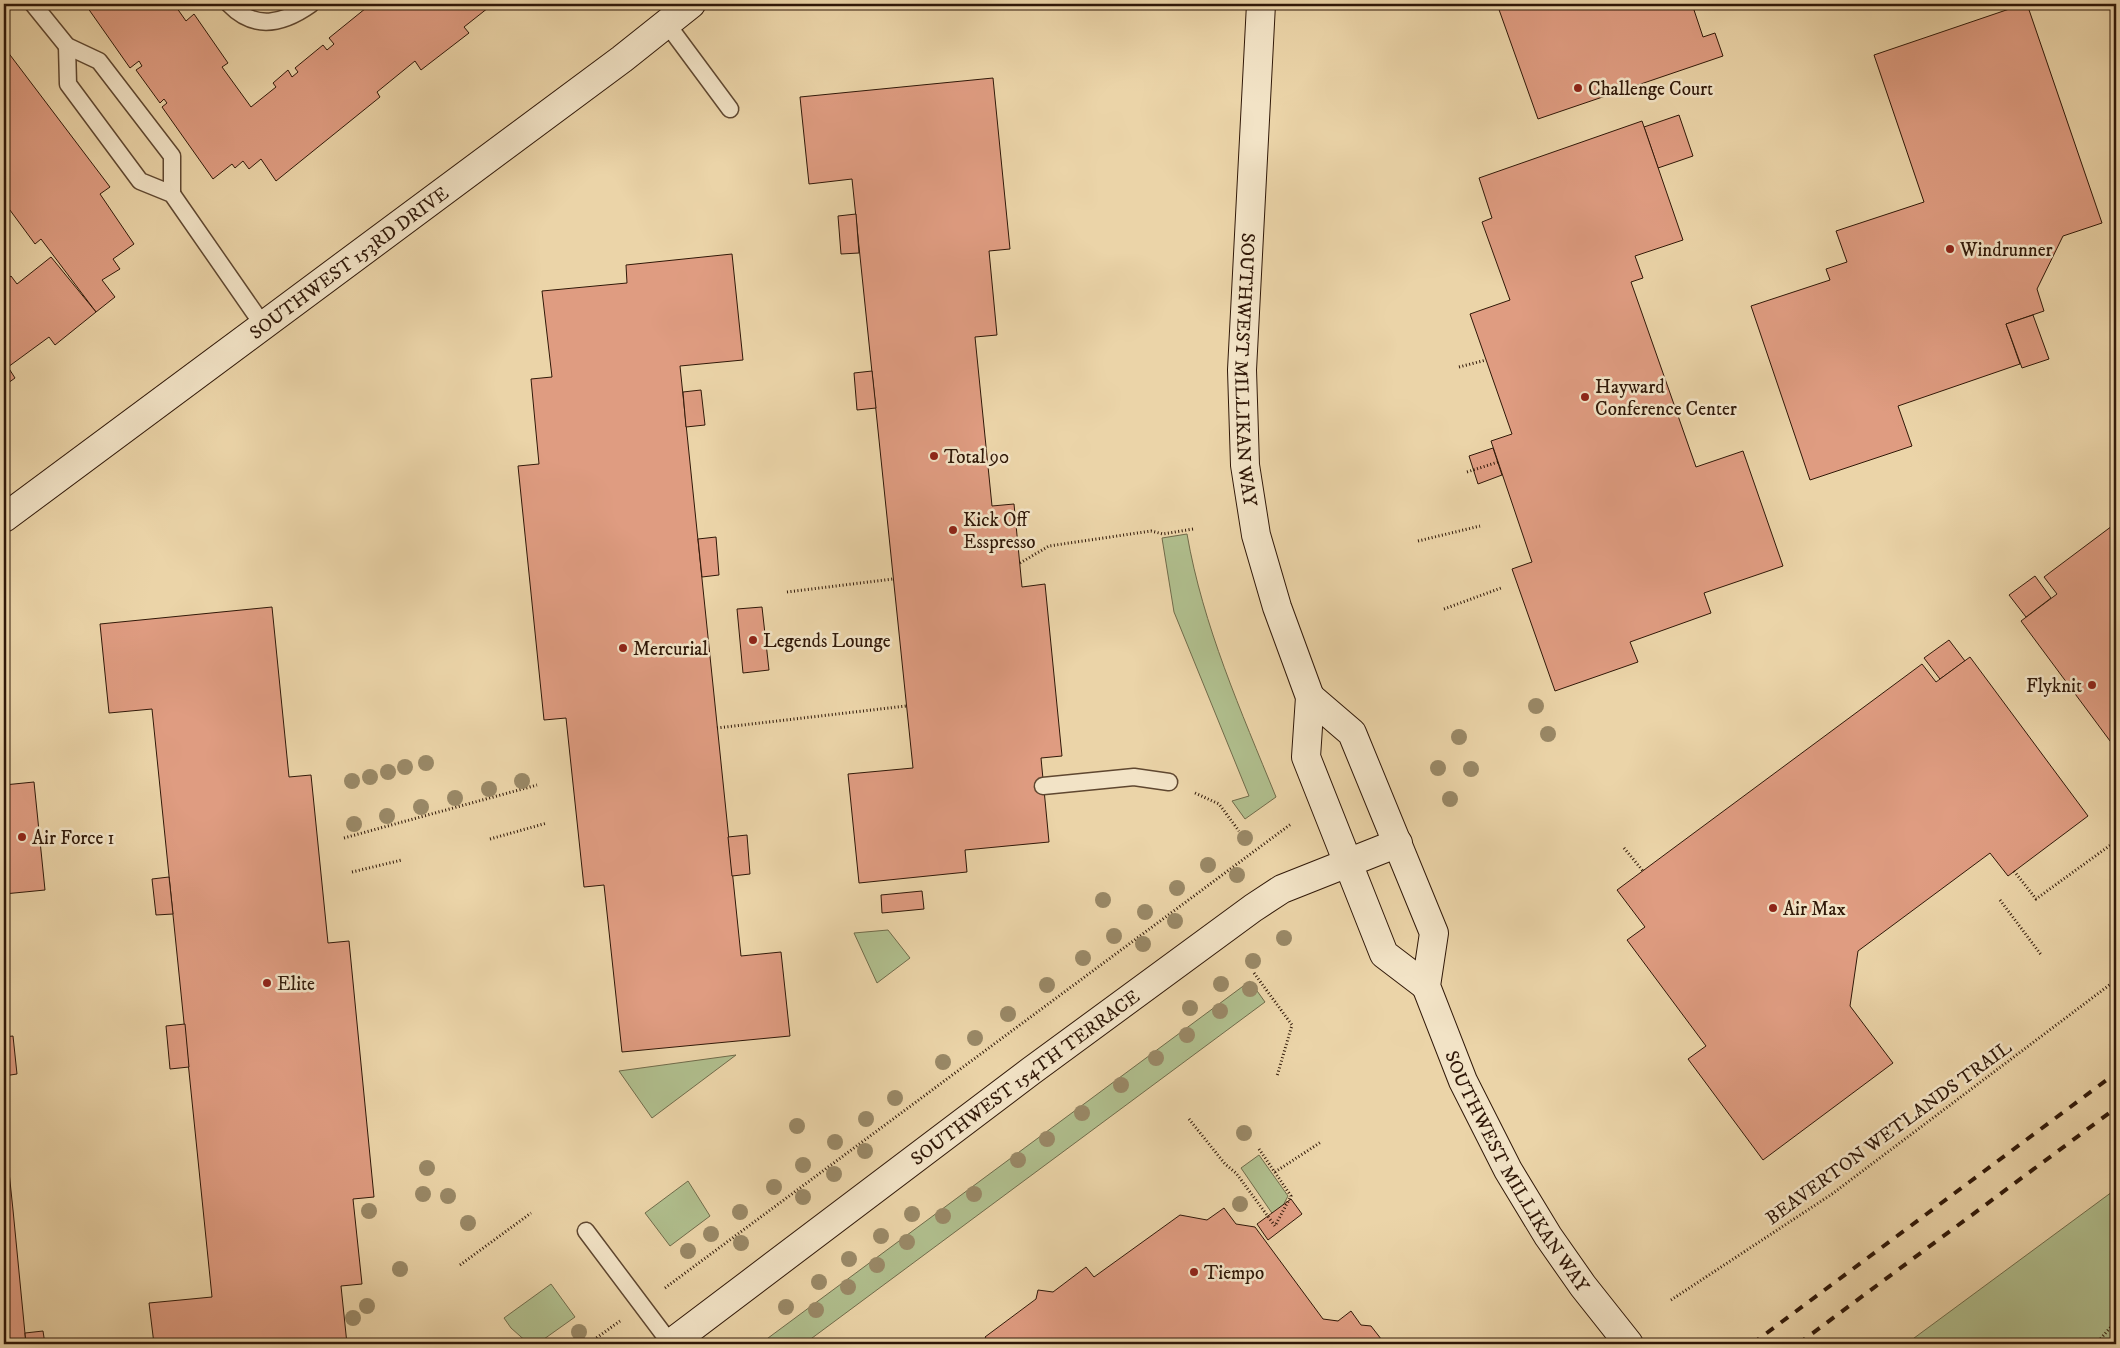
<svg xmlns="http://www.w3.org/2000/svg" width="2120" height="1348" viewBox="0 0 2120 1348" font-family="'IM FELL DW Pica',serif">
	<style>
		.green { fill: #b0be8d; stroke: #706b4a }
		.building { fill: #df9c81; stroke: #301808 }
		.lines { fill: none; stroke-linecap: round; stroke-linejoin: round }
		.lane-casing { stroke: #5f4730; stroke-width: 19 }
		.secondary-casing { stroke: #301808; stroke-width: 30 }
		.path { stroke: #301808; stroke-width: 3; stroke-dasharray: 1 2.5; stroke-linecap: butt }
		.lane { stroke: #f2e3c6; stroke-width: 16 }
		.secondary { stroke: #f2e3c6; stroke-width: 28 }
		.rail { stroke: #301808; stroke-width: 4; stroke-dasharray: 9 9; stroke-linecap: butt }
		.tree { fill: #986 }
		.poi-dot { fill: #8f2418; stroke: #f2e3c6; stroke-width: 2 }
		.labels { text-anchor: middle; stroke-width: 5; stroke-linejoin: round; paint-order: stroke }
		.poi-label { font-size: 19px; fill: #301808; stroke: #f2e3c6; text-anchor: start }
		.street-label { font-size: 19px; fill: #301808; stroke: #f2e3c6 }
	</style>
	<rect width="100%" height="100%" fill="#ebd4a8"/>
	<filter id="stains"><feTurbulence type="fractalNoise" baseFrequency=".004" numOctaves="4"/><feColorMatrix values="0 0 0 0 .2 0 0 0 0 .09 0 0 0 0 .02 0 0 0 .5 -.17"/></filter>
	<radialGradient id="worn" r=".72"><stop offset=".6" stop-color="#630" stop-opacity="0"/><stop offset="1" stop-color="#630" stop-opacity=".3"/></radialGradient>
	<g class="green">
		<path d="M1187,534c16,92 54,177 89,263l-31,22 -13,-18 17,-5 -75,-184 -12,-74z"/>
		<path d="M888,930l22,28 -33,25 -23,-50z"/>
		<path d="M1250,981l15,21 -461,342h-44z"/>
		<path d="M736,1055l-84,63 -33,-47z"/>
		<path d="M1259,1155l29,41 -12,23 -35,-51z"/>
		<path d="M688,1181l22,35 -40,30 -25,-33z"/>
		<path d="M2116,1189v155h-210z"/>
		<path d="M551,1284l24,33 -38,27h-8l-18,-16 -7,-10z"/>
	</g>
	<g class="building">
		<path d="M85,4h89l12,17 8,-7 34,49 -6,4 29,40 25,-20 -3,-4 15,-13 4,7 6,-5 -3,-4 28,-23 4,5 7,-6 -5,-6 42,-34h122l-29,23 5,6 -48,37 -6,-9 -38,31 3,5 -104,84 -15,-22 -12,10 -6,-8 -8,7 -3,-4 -19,15 -51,-72 5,-4 -3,-4 -4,4 -24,-33 6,-4 -3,-5 -9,7z"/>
		<path d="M1497,4h195l11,33 12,-4 8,23 -185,63z"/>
		<path d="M2024,4h3l75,219 -39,13 -26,53 7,22 -38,13 14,40 -122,42 14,40 -102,34 -59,-174 79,-26 -4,-11 21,-7 -11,-31 88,-29 -50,-147z"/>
		<path d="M4,47l106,140 -10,7 34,50 -21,15 7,10 -18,11 13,17 -19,15 -55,-73 -6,5 -31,-42z"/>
		<path d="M993,78l17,171 -21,2 8,84 -22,2 17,169 22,-2 8,83 23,-3 17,172 -21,2 8,84 -84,8 2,22 -108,11 -11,-109 65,-6 -61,-589 -43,5 -9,-87z"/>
		<path d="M1679,115l14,41 -35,12 -14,-41z"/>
		<path d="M1642,121l41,119 -48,16 8,22 -12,4 65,185 47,-16 40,115 -79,27 7,20 -81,29 8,20 -83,29 -43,-122 20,-7 -41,-121 21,-7 -42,-120 40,-14 -28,-78 10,-4 -13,-40z"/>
		<path d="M856,214l3,39 -18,1 -3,-38z"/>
		<path d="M732,254l11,106 -63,6 61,590 40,-4 9,84 -168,16 -18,-167 -20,2 -18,-169 -22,2 -26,-254 21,-2 -8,-85 21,-2 -10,-86 85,-8 -1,-18z"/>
		<path d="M51,257l45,55 -41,33 -6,-8 -41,30 7,11 -11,8v-104l7,-6 6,8z"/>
		<path d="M2033,315l16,44 -27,9 -16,-44z"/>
		<path d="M872,371l4,37 -19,2 -3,-37z"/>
		<path d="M701,390l4,35 -19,2 -3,-35z"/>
		<path d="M1493,448l9,27 -24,9 -9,-28z"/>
		<path d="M2116,523v226l-95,-128 36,-27 -13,-17z"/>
		<path d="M716,537l3,38 -17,2 -4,-38z"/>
		<path d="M2035,576l16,22 -25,19 -17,-22z"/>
		<path d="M272,607l17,170 22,-2 17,168 21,-2 25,256 -21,2 9,85 -21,2 6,58h-193l-5,-41 63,-6 -60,-588 -43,4 -9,-89z"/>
		<path d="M762,607l7,63 -26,3 -6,-64z"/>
		<path d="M1949,640l16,21 -25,18 -16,-21z"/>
		<path d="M1970,657l118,159 -80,60 -18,-23 -132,98 -8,55 43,57 -130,97 -75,-101 18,-13 -79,-106 18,-13 -28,-37 305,-226 14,18z"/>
		<path d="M34,782l11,108 -41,4v-109z"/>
		<path d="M747,835l3,39 -18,2 -4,-39z"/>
		<path d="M169,877l4,37 -17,1 -4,-36z"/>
		<path d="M922,891l2,18 -42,4 -1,-18z"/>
		<path d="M185,1024l4,43 -19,2 -4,-43z"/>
		<path d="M13,1036l4,38 -13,2v-39z"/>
		<path d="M4,1124l9,86 13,134h-22z"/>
		<path d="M1291,1199l11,15 -34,26 -11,-16z"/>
		<path d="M1224,1208l12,16 19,3 68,92 15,2 13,-10 10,14 10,1 14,18h-395l-5,-7 51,-38 2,-9 15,2 33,-25 8,10 86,-62 27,5z"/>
		<path d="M43,1331l2,13h-19l-1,-11z"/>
	</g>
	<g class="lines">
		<defs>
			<g id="lane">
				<path d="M33,4l34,42 32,15 73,95v38"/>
				<path d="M229,4c26,27 54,20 82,0"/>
				<path d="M667,24l63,85"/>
				<path d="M67,46l1,38 72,97 32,13 91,131"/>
				<path d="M1043,786l91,-9 35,5"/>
				<path d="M586,1231l85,113"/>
			</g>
			<g id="secondary">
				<path id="s1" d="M1261,4l-19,366 3,95 11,70 21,72 33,90 -4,60 78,197 42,32"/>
				<path id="s2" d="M4,518l618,-459 69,-55"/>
				<path id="s3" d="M1310,697l42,36 82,200 -8,53 37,95 45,89 40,66 35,50 46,58"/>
				<path id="s4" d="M670,1344l361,-273 222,-163 29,-19 116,-46"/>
			</g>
		</defs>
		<use href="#lane" class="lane-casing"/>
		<use href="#secondary" class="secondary-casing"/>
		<g class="path">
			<path d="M1459,367l27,-7"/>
			<path d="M1467,472l31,-10"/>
			<path d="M1418,541l62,-15"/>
			<path d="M1020,563l29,-17 102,-15 12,3 30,-5"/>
			<path d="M787,592l106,-13"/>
			<path d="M1444,609l57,-21"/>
			<path d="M717,728l189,-22"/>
			<path d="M1195,793l24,11 20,27"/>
			<path d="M344,838l193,-53"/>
			<path d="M490,839l57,-16"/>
			<path d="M1624,848l19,23"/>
			<path d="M2014,871l22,28 80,-58"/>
			<path d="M352,872l50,-12"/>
			<path d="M2000,900l42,56"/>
			<path d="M1254,973l38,52 -15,51"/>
			<path d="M1189,1119l36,45 11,9 39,53 16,-30 -32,-47"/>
			<path d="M1275,1172l46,-30"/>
			<path d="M460,1265l71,-52"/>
			<path d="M665,1288l626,-464"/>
			<path d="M1671,1300l161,-106 284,-214"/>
			<path d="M588,1344l32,-23"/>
			<path d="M2096,1344l20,-23"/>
		</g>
		<use href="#lane" class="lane"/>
		<use href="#secondary" class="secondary"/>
		<g class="rail">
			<path d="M1752,1344l364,-271"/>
			<path d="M1798,1344l318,-236"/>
		</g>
	</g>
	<g class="tree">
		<circle cx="1536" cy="706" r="8"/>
		<circle cx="1548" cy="734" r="8"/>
		<circle cx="1459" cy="737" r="8"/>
		<circle cx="426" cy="763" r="8"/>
		<circle cx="405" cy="767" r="8"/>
		<circle cx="1438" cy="768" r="8"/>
		<circle cx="1471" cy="769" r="8"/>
		<circle cx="388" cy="772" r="8"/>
		<circle cx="370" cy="777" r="8"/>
		<circle cx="352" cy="781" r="8"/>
		<circle cx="522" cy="781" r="8"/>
		<circle cx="489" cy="789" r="8"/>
		<circle cx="455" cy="798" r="8"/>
		<circle cx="1450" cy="799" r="8"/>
		<circle cx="421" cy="807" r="8"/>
		<circle cx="387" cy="816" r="8"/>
		<circle cx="354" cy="824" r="8"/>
		<circle cx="1245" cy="838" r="8"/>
		<circle cx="1208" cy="865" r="8"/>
		<circle cx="1237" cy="875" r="8"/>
		<circle cx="1177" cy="888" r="8"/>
		<circle cx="1103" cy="900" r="8"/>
		<circle cx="1145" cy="912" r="8"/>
		<circle cx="1175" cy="921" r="8"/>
		<circle cx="1114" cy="936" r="8"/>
		<circle cx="1284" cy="938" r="8"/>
		<circle cx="1143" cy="944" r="8"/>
		<circle cx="1083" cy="958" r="8"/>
		<circle cx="1253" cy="961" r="8"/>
		<circle cx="1221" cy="984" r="8"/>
		<circle cx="1047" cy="985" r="8"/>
		<circle cx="1250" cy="989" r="8"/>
		<circle cx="1190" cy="1008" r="8"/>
		<circle cx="1220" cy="1011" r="8"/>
		<circle cx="1008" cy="1014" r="8"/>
		<circle cx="1187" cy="1035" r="8"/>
		<circle cx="975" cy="1038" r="8"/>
		<circle cx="1156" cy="1058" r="8"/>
		<circle cx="943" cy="1062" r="8"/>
		<circle cx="1121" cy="1085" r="8"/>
		<circle cx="895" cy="1098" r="8"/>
		<circle cx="1082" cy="1113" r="8"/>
		<circle cx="866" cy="1119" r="8"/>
		<circle cx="797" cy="1126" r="8"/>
		<circle cx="1244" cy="1133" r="8"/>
		<circle cx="1047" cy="1139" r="8"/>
		<circle cx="835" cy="1142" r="8"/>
		<circle cx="865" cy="1151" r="8"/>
		<circle cx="1018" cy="1160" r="8"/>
		<circle cx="803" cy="1165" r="8"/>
		<circle cx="427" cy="1168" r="8"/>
		<circle cx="834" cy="1174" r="8"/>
		<circle cx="774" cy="1187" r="8"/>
		<circle cx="423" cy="1194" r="8"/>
		<circle cx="974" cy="1194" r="8"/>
		<circle cx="448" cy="1196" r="8"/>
		<circle cx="803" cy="1197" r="8"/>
		<circle cx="1240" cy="1204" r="8"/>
		<circle cx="369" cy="1211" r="8"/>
		<circle cx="740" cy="1212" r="8"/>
		<circle cx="912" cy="1214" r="8"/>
		<circle cx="943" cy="1216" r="8"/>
		<circle cx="468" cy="1223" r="8"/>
		<circle cx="711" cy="1234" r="8"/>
		<circle cx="881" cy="1236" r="8"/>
		<circle cx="907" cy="1242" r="8"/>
		<circle cx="741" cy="1243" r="8"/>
		<circle cx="688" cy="1251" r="8"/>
		<circle cx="849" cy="1259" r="8"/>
		<circle cx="877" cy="1265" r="8"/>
		<circle cx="400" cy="1269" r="8"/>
		<circle cx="819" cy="1282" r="8"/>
		<circle cx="848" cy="1287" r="8"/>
		<circle cx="367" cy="1306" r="8"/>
		<circle cx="786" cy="1307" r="8"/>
		<circle cx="816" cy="1310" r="8"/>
		<circle cx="353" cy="1318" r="8"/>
		<circle cx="579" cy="1332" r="8"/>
	</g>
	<g class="poi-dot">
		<circle cx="1578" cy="88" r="5"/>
		<circle cx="1950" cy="249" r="5"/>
		<circle cx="1585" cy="397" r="5"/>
		<circle cx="934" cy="456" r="5"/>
		<circle cx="953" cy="530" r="5"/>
		<circle cx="753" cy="640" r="5"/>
		<circle cx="623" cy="648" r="5"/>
		<circle cx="2092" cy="685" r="5"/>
		<circle cx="22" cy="837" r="5"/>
		<circle cx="1773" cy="908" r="5"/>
		<circle cx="267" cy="983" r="5"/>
		<circle cx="1194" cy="1272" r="5"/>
	</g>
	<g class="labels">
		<g class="poi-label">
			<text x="1588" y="95">Challenge Court</text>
			<text x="1960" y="256">Windrunner</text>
			<text x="1595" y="393">Hayward<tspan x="1595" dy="22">Conference Center</tspan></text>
			<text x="944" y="463">Total 90</text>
			<text x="963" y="526">Kick Off<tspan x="963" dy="22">Esspresso</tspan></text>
			<text x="763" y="647">Legends Lounge</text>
			<text x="633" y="655">Mercurial</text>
			<text x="2082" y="692" text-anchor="end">Flyknit</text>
			<text x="32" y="844">Air Force 1</text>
			<text x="1783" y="915">Air Max</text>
			<text x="277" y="990">Elite</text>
			<text x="1204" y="1279">Tiempo</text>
		</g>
		<g class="street-label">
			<text dy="7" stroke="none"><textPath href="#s2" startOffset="429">SOUTHWEST 153RD DRIVE</textPath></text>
			<text dy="7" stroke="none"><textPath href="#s1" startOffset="366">SOUTHWEST MILLIKAN WAY</textPath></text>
			<text dy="7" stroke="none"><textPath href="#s4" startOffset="444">SOUTHWEST 154TH TERRACE</textPath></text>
			<text transform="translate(1888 1132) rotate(-36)" y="7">BEAVERTON WETLANDS TRAIL</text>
			<text dy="7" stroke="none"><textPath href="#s3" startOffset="532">SOUTHWEST MILLIKAN WAY</textPath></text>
		</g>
	</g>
	<rect width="2120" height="1348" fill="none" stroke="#ebd4a8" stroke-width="20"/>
	<rect x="5" y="5" width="2110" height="1338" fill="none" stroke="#301808" stroke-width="2.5"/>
	<rect x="10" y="10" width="2100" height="1328" fill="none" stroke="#301808"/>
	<rect width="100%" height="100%" filter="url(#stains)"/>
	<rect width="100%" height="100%" fill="url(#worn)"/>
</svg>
